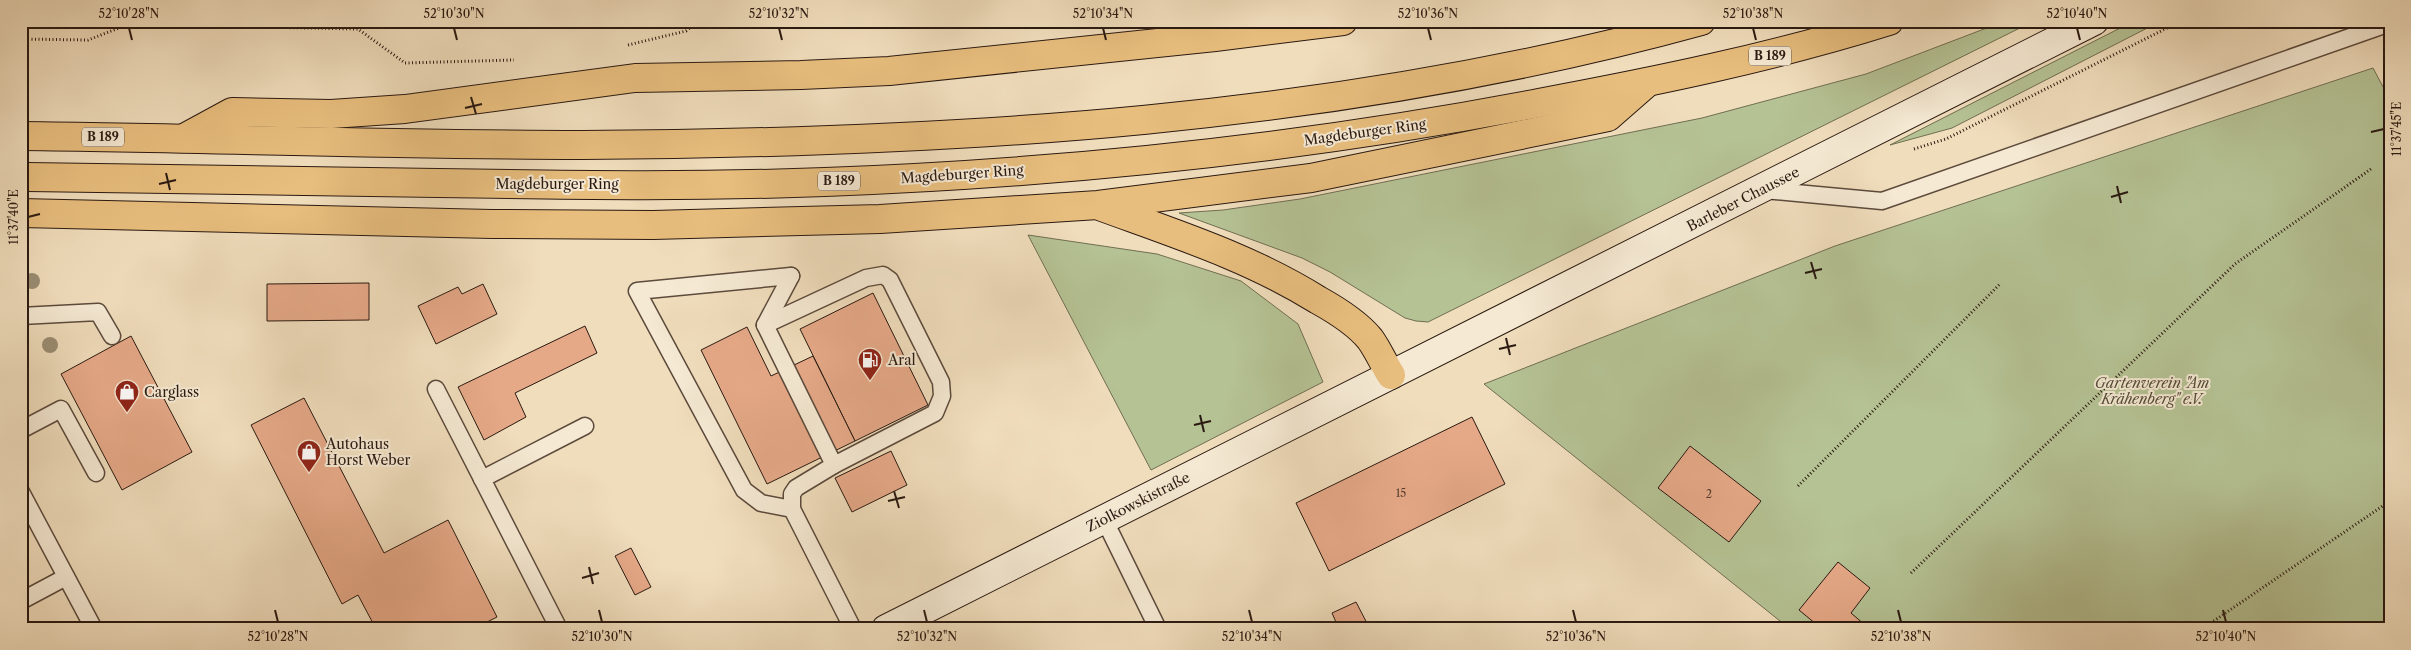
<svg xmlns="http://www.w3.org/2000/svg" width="2411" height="650" viewBox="0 0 2411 650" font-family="'Libre Caslon Text',serif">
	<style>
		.green { fill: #b5c294; stroke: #706e52 }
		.building { fill: #e6a988; stroke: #2a1911 }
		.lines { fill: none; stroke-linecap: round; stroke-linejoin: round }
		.lane-casing { stroke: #5c4a3c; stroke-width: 19 }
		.secondary-casing { stroke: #2a1911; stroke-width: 30 }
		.highway-casing { stroke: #2a1911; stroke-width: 30 }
		.path { stroke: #2a1911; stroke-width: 3; stroke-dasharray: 1 2.5; stroke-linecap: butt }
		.lane { stroke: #f5e9d3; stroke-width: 16 }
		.secondary { stroke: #f5e9d3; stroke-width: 28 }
		.highway { stroke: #e8be7e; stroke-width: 28 }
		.tree { fill: #9a8d73 }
		.ticks { fill: none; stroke: #2a1911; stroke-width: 2 }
		.labels { text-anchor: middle; stroke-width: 4; stroke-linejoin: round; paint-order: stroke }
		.number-label { font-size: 11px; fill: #593d2f }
		.shield { fill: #f5e9d3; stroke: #67574b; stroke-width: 1 }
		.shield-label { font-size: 12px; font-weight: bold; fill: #2a1911 }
		.street-label { font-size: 14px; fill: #2a1911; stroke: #f5e9d3 }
		.poi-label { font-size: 14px; fill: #2a1911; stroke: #f5e9d3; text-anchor: start }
		.park-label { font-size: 14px; font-style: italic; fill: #544c38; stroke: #f5e9d3 }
		.neatline { fill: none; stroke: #2a1911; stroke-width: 2 }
		.ticks-label { font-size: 12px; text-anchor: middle; fill: #2a1911 }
	</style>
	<rect width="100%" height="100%" fill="#f0ddbc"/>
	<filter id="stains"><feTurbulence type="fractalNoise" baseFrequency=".004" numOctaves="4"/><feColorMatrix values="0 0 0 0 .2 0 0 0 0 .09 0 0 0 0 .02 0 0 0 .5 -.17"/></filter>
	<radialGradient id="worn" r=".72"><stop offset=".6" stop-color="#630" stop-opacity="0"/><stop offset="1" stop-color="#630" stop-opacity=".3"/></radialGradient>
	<g class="green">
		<path d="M21,21h43l-19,5 -24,1z"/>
		<path d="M2005,21h29l-606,301 -12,-1 -11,-3 -75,-46 -28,-14 -123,-45 44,-3 77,-11 402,-81 164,-44z"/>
		<path d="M2134,21h27l-209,107 -62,17z"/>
		<path d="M2373,68l17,32v529h-600l-306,-245 351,-138z"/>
		<path d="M1028,235l129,19 84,27 57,43 25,58 -172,88z"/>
	</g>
	<g class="building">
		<path d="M369,283v37l-102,1v-37z"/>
		<path d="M483,284l14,30 -61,30 -18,-38 40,-19 4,7z"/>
		<path d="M873,293l55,112 -73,36 -55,-112z"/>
		<path d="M585,326l12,27 -82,40 11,24 -42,23 -26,-53z"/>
		<path d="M747,327l24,49 42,-20 42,85 -88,43 -66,-134z"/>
		<path d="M131,336l61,116 -70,38 -61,-116z"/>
		<path d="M304,398l80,155 64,-33 49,97 -24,12h-97l-18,-34 -16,9 -91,-179z"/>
		<path d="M1472,417l33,67 -176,87 -33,-68z"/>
		<path d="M1690,446l71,55 -32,41 -71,-54z"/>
		<path d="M891,451l16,34 -55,27 -17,-34z"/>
		<path d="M631,548l20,39 -16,8 -20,-39z"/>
		<path d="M1838,562l32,26 -19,25 14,12 -3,4h-40l-23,-19z"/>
		<path d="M1356,602l14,27h-31l-7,-16z"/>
	</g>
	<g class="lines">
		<defs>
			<g id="lane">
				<path d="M1764,190l118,11 508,-178"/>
				<path d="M791,276l-154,15 107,199 17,13 31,6"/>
				<path d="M791,276l-26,49 69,140 -38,23 -4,6v15l61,120"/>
				<path d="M21,316l77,-4 14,24"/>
				<path d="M765,325l101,-47 17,-3 7,5 51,102 1,14 -7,17 -101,52"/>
				<path d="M436,389l123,240"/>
				<path d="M21,430l40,-21 35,64"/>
				<path d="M482,479l103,-53"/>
				<path d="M21,492l73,137"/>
				<path d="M1104,519l54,110"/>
				<path d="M21,601l45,-24"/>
			</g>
			<path id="secondary" d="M886,629l1208,-608"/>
			<g id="highway">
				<path d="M21,136c187,2 374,9 561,9 374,-2 756,-24 1119,-124"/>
				<path d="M186,137l46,-25 99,2 74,-5 230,-31 166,-3 88,-4 326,-34 128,-16"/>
				<path d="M21,177c139,1 278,4 416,6 130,2 259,4 388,-1 239,-9 479,-34 714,-79 118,-22 235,-46 350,-82"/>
				<path d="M1102,207c74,27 149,51 216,93 18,10 39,23 52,39 8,11 14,25 21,36"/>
				<path d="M21,213l471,11 161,1 227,-6 218,-14 213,-27 297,-61 40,-35"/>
			</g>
		</defs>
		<use href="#lane" class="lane-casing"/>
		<use href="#secondary" class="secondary-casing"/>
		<use href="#highway" class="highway-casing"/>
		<g class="path">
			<path d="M155,21l5,4 198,4 47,34 109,-3"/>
			<path d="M21,39l67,1 49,-19"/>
			<path d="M628,45l58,-14 12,-10"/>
			<path d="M1914,149l32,-10 235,-118"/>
			<path d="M1798,486l202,-202"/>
			<path d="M1911,573l324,-309 136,-95"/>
			<path d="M2202,629l188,-128"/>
		</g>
		<use href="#lane" class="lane"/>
		<use href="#secondary" class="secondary"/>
		<use href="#highway" class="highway"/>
	</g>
	<g class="tree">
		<circle cx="32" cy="281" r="8"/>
		<circle cx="50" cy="345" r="8"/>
	</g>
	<path class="ticks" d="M129,28l3,12M454,28l3,12M779,28l3,12M1103,28l3,12M1428,28l3,12M1753,28l3,12M2077,28l3,12M471,97l5,17M465,108l17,-4M2371,132l13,-3M166,173l4,17M159,184l17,-4M2117,186l4,17M2111,197l17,-5M28,217l12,-3M1811,262l5,17M1805,273l17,-4M1506,338l4,17M1499,349l17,-4M1200,415l4,17M1194,425l17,-4M894,491l5,17M888,501l17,-4M589,567l4,17M582,578l17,-5M275,610l3,12M599,610l3,12M924,610l3,12M1249,610l3,12M1573,610l3,12M1898,610l3,12M2223,610l3,12"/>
	<defs>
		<symbol id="fuel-pin" viewBox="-11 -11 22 30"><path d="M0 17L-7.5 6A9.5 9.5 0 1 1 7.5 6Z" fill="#8f2418" stroke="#f5e9d3"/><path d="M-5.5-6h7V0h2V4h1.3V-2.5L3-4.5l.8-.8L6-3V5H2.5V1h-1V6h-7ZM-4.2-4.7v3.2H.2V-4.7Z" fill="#fff"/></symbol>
		<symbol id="shop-pin" viewBox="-11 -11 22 30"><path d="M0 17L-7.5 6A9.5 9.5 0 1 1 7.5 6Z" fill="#8f2418" stroke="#f5e9d3"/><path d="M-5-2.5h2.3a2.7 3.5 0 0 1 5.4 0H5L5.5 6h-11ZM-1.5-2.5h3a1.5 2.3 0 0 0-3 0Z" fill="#fff"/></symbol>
	</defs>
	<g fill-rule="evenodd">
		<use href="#fuel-pin" x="856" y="346" width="28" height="38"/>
		<use href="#shop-pin" x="113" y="378" width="28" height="38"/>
		<use href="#shop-pin" x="295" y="438" width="28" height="38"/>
	</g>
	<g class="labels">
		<g class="number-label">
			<text x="1401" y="497">15</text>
			<text x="1709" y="498">2</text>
		</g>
		<g class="shield">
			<rect x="1749" y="46.5" width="42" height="19" rx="4"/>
			<rect x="82" y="127.5" width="42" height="19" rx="4"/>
			<rect x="818" y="171.5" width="42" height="19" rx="4"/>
		</g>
		<g class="shield-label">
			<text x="1770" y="60">B 189</text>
			<text x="103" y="141">B 189</text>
			<text x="839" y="185">B 189</text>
		</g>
		<g class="street-label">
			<text transform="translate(1365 132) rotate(-8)" y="5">Magdeburger Ring</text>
			<text transform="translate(962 174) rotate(-4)" y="5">Magdeburger Ring</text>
			<text x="557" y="189">Magdeburger Ring</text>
			<text transform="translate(1743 199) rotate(-27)" y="5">Barleber Chaussee</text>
			<text transform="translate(1138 502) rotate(-27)" y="5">Ziolkowskistraße</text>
		</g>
		<g class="poi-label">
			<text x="888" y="365">Aral</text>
			<text x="144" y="397">Carglass</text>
			<text x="326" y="449">Autohaus<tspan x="326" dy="16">Horst Weber</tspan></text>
		</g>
		<g class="park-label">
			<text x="2152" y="388">Gartenverein "Am<tspan x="2152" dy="16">Krähenberg" e.V.</tspan></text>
		</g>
	</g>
	<rect width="2411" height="650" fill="none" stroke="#f0ddbc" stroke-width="55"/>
	<rect x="28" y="28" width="2356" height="594" class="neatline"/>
	<g class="ticks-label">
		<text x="129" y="18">52°10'28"N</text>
		<text x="454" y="18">52°10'30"N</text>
		<text x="779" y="18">52°10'32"N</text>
		<text x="1103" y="18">52°10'34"N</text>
		<text x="1428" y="18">52°10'36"N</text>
		<text x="1753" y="18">52°10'38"N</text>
		<text x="2077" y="18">52°10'40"N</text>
		<text transform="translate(2397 129) rotate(-90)" y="4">11°37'45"E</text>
		<text transform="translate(14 217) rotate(-90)" y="4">11°37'40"E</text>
		<text x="278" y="641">52°10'28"N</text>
		<text x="602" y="641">52°10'30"N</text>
		<text x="927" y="641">52°10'32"N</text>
		<text x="1252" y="641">52°10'34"N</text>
		<text x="1576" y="641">52°10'36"N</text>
		<text x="1901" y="641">52°10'38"N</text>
		<text x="2226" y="641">52°10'40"N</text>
	</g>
	<rect width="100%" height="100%" filter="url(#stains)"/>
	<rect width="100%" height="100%" fill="url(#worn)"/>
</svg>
